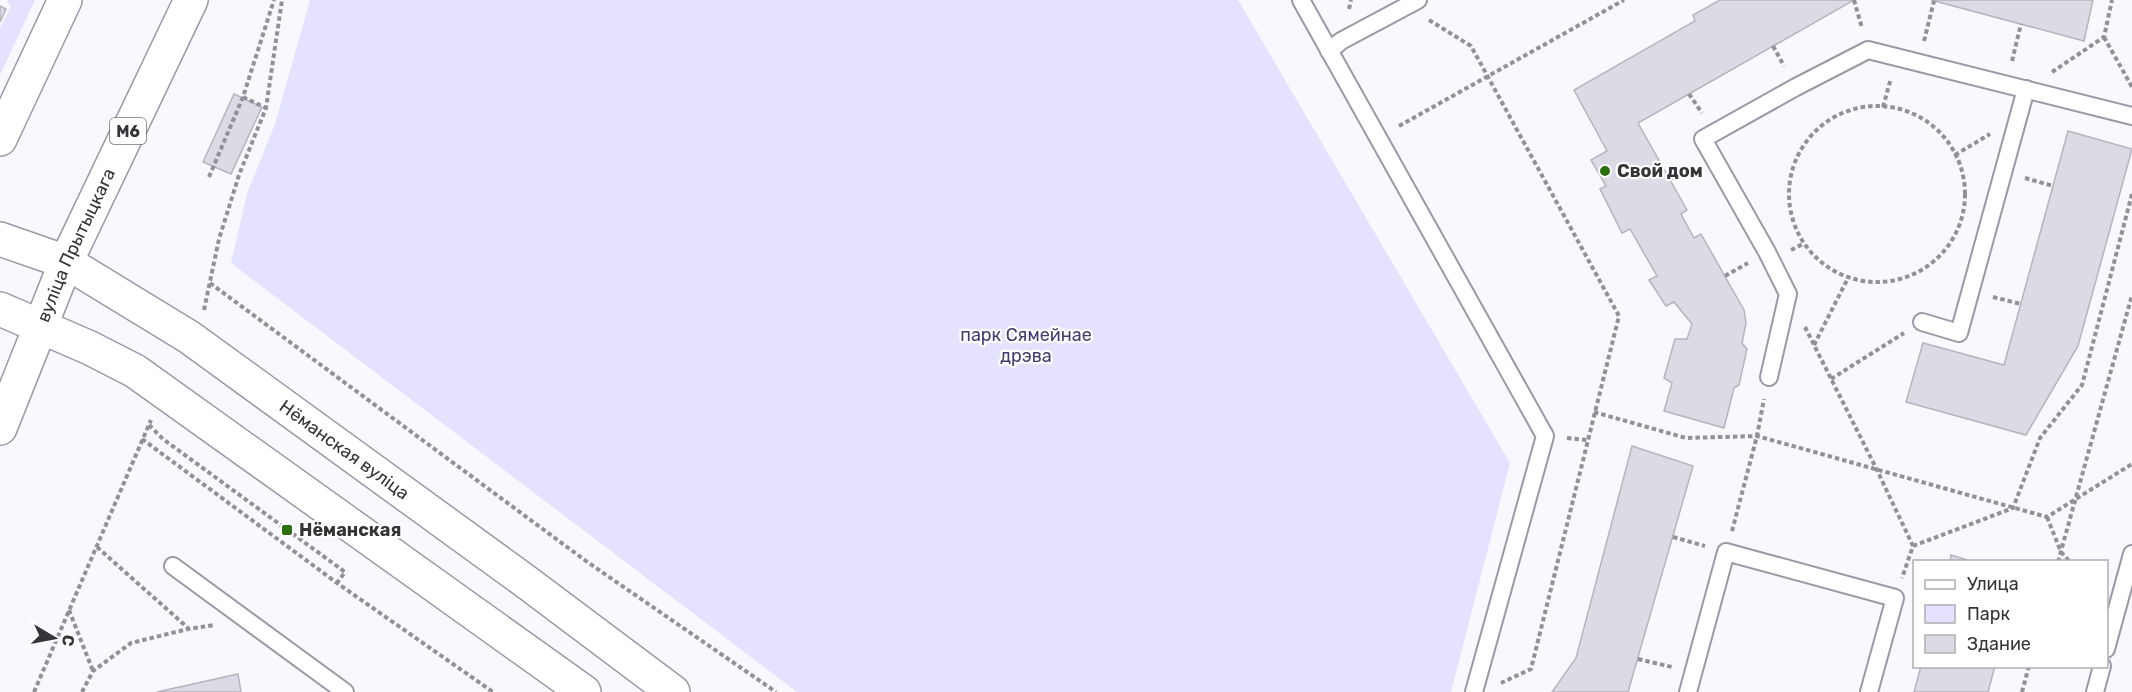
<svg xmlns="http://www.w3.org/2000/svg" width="2132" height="692" viewBox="0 0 2132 692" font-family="Rubik,sans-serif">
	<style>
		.green { fill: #e4e2fe }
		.building { fill: #dbdae5; stroke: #b5b4bf; stroke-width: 1.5 }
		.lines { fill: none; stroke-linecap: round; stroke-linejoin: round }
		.lane-casing { stroke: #9b9aa4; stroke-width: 20 }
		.secondary-casing { stroke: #9b9aa4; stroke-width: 36 }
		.primary-casing { stroke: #9b9aa4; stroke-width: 36 }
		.path { stroke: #919196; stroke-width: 4; stroke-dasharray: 4.5 3; stroke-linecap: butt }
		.lane { stroke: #fff; stroke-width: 16 }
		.secondary { stroke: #fff; stroke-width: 33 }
		.primary { stroke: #fff; stroke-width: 33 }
		.poi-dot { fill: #2b700f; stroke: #fff; stroke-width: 2 }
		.labels { text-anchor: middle; stroke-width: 4.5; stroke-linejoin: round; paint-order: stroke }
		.shield { fill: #fff; stroke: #727274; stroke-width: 1.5 }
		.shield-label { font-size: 16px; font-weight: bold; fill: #353539 }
		.poi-label { font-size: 18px; font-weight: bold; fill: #353539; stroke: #fff; text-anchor: start }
		.street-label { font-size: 18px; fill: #353539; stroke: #fff }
		.park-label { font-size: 18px; fill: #443c6f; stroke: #fff }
	</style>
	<rect width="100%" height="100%" fill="#f8f8fe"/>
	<g class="green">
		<path d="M8,0h27l-35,75v-47l11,-22 -4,-4z"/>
		<path d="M310,0h928l272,463 -59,229h-654l-566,-429 16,-69 28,-70z"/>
	</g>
	<g class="building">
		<path d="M1720,0h134l-216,123 49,87 -6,4 13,24 7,-4 43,76 2,13 -4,20 5,6 -8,36 -5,3 -10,40 -60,-17 8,-28 -8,-5 11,-39h12l5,-15 -18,-22 -8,4 -17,-26 8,-4 -27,-47 -8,4 -22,-44 6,-3 -15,-26 16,-9 -33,-61 121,-69 -2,-6z"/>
		<path d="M1931,0h162l-9,41z"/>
		<path d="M0,6l6,3 -6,13z"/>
		<path d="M234,94l28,13 -31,67 -28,-12z"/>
		<path d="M2068,131l64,18 -54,197 -52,89 -120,-33 17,-59 81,22z"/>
		<path d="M1632,446l61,20 -65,226h-76l24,-34z"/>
		<path d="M1951,555l23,7h-24z"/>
		<path d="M1921,666h74l-7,26h-74z"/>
		<path d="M238,674l3,18h-84z"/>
	</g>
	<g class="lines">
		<defs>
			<g id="lane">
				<path d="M1301,0l244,436 -71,256"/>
				<path d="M1329,51l12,-10 77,-41"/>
				<path d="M1922,322l37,11 67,-244"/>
				<path d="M1769,377l19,-83 -21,-42 -64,-113 93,-52 72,-37 264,66"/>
				<path d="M173,566l172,126"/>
				<path d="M2106,649l26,-95"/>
				<path d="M1688,692l38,-140 169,46 -26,94"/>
				<path d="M2095,692l7,-26"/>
			</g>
			<g id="secondary">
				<path id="s1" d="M0,239l66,23 123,75 336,244 148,111"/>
				<path d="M0,309l90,39 45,23 449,321"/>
			</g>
			<g id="primary">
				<path d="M0,139l65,-139"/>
				<path id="s2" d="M0,428l66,-166 125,-262"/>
			</g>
		</defs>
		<use href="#lane" class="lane-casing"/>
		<use href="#secondary" class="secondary-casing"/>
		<use href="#primary" class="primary-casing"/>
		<g class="path">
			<path d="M1854,0l8,28"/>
			<path d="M1349,9l2,-9"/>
			<path d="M1429,20l42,26 148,270 -88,353 -30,14"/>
			<path d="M2104,37l28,50"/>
			<path d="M1924,41l10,-40"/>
			<path d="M1773,46l11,20"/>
			<path d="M2012,61l9,-37"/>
			<path d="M2052,72l52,-35 8,-37"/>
			<path d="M1689,94l13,19"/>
			<path d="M243,97l23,11"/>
			<circle cx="1877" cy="194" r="88"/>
			<path d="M1883,107l8,-29"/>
			<path d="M1399,126l225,-126"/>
			<path d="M1955,155l35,-21"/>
			<path d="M209,177l34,-80 31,-97"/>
			<path d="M2025,178l28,8"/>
			<path d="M1670,179l23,-12"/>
			<path d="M1791,250l12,-6"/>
			<path d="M1725,276l23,-13"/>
			<path d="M210,283l376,278 190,131"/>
			<path d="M1993,297l28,7"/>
			<path d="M204,310l15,-71 20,-64 27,-67 16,-108"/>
			<path d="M1805,327l72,143 36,76 -11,32"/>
			<path d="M1814,345l34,-67"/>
			<path d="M1831,379l73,-46"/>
			<path d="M1594,412l92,26 71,-2 290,81 85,-53"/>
			<path d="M149,425l14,14 182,133 -8,11"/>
			<path d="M1567,438l20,2"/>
			<path d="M142,439l195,144 156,109"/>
			<path d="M2047,517l14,35 9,10"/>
			<path d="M1732,531l25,-95 7,-37"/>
			<path d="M1673,537l32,9"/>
			<path d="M1913,546l100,-38 27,-70 42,-53 50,-191"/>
			<path d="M97,547l91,81"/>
			<path d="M2058,562l74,-267"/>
			<path d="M69,610l24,61"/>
			<path d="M1638,659l34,8"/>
			<path d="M34,692l117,-272"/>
			<path d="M82,692l11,-21 38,-28 57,-14 26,-4"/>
			<path d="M2022,692l7,-26"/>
		</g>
		<use href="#lane" class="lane"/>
		<use href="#secondary" class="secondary"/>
		<use href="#primary" class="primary"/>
	</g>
	<g class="poi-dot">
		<circle cx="1605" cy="171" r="6"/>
		<rect x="281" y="524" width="12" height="12" rx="3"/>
	</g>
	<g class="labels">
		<rect class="shield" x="110" y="118" width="36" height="26" rx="4.5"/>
		<g class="shield-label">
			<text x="128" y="137">М6</text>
		</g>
		<g class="poi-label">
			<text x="1617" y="177">Свой дом</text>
			<text x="299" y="536">Нёманская</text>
		</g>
		<g class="street-label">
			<text dy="6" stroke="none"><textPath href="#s2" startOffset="198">вуліца Прытыцкага</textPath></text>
			<text dy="6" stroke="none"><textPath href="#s1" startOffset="406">Нёманская вуліца</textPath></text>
		</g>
		<g class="park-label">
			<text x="1026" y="341">парк Сямейнае<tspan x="1026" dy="21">дрэва</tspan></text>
		</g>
	</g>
	<rect x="1913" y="560" width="195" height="108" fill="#ffffff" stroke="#aeaeb0" stroke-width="1.5"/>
	<rect x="1925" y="580" width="30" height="9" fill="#ffffff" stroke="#aeaeb0" stroke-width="1.5"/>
	<text x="1967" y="590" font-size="18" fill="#353539">Улица</text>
	<rect x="1925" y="605" width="30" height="18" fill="#e4e2fe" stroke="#aeaeb0" stroke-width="1.5"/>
	<text x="1967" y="620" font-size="18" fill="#353539">Парк</text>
	<rect x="1925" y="635" width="30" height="18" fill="#dbdae5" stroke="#aeaeb0" stroke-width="1.5"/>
	<text x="1967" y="650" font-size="18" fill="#353539">Здание</text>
	<g transform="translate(54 638) rotate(100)" stroke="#ffffff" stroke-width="4.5" paint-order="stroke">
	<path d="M0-4.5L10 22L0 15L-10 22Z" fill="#353539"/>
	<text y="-9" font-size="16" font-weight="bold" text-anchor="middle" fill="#353539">С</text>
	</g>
</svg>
